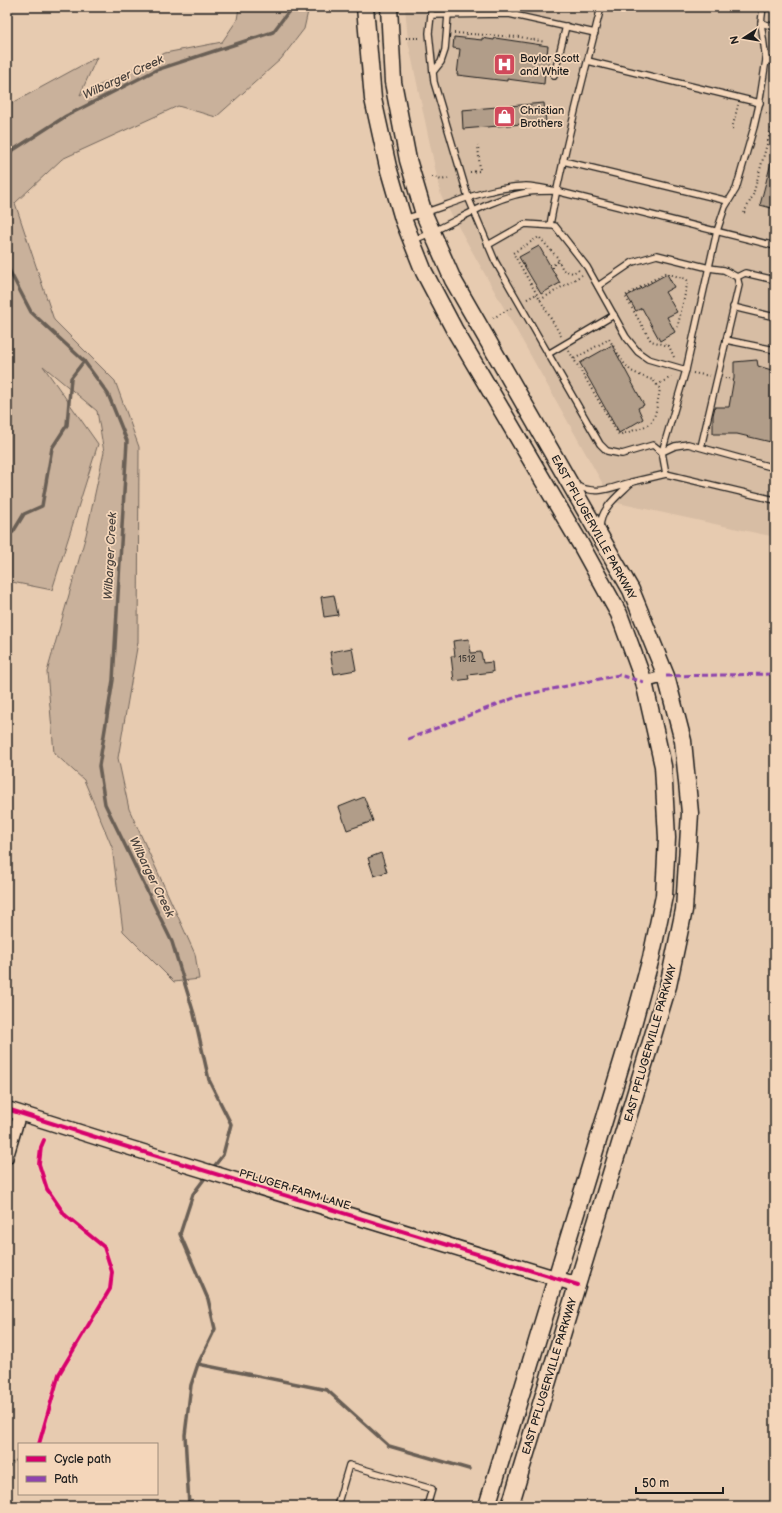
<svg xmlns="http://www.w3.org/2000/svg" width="782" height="1513" viewBox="0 0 782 1513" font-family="'Balsamiq Sans',sans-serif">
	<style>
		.built { fill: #d7bda4 }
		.green { fill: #c9b19b; stroke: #72665c }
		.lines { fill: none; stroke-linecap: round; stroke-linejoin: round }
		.stream { stroke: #695e54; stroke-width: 3.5 }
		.building { fill: #b19d89; stroke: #1c1c1c }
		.service-casing { stroke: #1c1c1c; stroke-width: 8 }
		.minor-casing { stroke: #1c1c1c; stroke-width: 14 }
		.tertiary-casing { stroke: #1c1c1c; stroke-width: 17 }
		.secondary-casing { stroke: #1c1c1c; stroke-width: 19 }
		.path { stroke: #1c1c1c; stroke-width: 2; stroke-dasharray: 1 3; stroke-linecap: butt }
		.service { stroke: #f4d6ba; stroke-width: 5.5 }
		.minor { stroke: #f4d6ba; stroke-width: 11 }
		.tertiary { stroke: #f4d6ba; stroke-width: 14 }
		.secondary { stroke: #f4d6ba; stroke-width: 16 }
		.quiet { stroke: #8e44ad; stroke-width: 3; stroke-dasharray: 6 3; stroke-linecap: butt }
		.cycleway-casing { stroke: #f4d6ba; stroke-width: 6 }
		.cycleway { stroke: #d6006c; stroke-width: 4 }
		.labels { text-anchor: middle; stroke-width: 3.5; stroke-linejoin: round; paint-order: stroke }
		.number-label { font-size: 9px; fill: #413c37 }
		.poi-label { font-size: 11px; fill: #1c1c1c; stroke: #f4d6ba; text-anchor: start }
		.street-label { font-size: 11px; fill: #1c1c1c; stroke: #f4d6ba }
		.water-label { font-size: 12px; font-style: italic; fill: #49423d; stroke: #f4d6ba }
	</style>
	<rect width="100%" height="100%" fill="#e7cbb0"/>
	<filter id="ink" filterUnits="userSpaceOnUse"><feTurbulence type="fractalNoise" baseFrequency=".025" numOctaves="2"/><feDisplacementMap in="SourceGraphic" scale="8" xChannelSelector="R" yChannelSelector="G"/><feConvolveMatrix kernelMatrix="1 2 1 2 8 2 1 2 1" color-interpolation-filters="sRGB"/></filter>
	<g filter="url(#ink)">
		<path class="built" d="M405,7h370v530l-162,-35 -172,-306 -33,-155z"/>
		<path class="green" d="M239,7h70l-5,22 -23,30 -65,58 -38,-11 -116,53 -47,44 39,117 61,61 24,66 -1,195 -20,116 11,51 66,145 4,25 -25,3 -51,-51 -11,-84 -28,-67 -30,-27 -7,-81 39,-137 18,-83 -7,-41 -54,-45 55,78 -46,146 -45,-9v-475l90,-49 -17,38 85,-42 57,-11 15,-22z"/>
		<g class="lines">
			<g class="stream">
				<path d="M7,154l59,-38 90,-46 117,-38 19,-25"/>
				<path d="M7,266l24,46 53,49 24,33 19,47 -14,239 -14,86 6,38 67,138 22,72 15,66 22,44 -8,31 -11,14"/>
				<path d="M7,535l6,-3 11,-18 18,-8 10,-58 15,-23 4,-47 13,-17"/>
				<path d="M198,1364l129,26 62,56 80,23"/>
				<path d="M189,1506l-4,-71 6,-50 7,-21 17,-35 -7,-30 -28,-65 13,-40 15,-20"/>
			</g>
		</g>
		<g class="building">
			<path d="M454,37l28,3v-2l12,2 1,-2 53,8 -1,9 3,1 -2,17 -3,-1 -1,12 -37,-5v2l-50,-6 3,-26 -7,-1z"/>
			<path d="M544,103l2,19 -83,7 -1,-19z"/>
			<path d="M772,159l3,1v49l-15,-4z"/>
			<path d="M539,246l21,37 -19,11 -22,-37z"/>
			<path d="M667,274l7,13 -9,5 12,20 -10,5 8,15 -15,9 -18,-33 -6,3 -9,-15z"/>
			<path d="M612,345l32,60 -6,3 5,11 -24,14 -39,-70z"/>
			<path d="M757,360l1,6 17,5v72l-38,-9h-24v-19l2,-8h14l5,-29v-16z"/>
			<path d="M334,595l4,20 -14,2 -3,-20z"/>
			<path d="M469,639l2,14 10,-1 2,11 9,-1 1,10 -25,3 1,4 -15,2 -3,-25h4l-2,-15z"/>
			<path d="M352,648l4,22 -22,4 -4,-22z"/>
			<path d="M364,797l9,24 -26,9 -8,-23z"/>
			<path d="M381,853l6,19 -13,4 -6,-18z"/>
		</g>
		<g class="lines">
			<defs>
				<g id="service">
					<path d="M431,7v8"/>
					<path d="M763,7l-2,16 5,37 9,2"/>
					<path d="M761,23l14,4"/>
					<path d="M595,33l-86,-19 -78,1 -2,18 5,49 34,115 27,64 105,183 7,7 15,3 31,-9 9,7 4,22"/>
					<path d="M588,61l172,42"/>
					<path d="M433,72l8,-10 4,-12 3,-35"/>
					<path d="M554,76l12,-50"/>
					<path d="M563,161l165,40"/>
					<path d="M556,191l219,55"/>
					<path d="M404,219c41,-11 79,-32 122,-33 9,0 20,3 30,5 -9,0 -19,0 -28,1 -41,7 -76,33 -114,48"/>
					<path d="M550,225c13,-73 33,-145 51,-218"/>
					<path d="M488,245l37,-21 30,2 32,41 39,70 12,15 10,7 38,11 -24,82"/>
					<path d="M737,277l8,-4 30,7"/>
					<path d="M598,286l35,-24 24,-7 52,13 15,2 13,7 2,8 -38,162"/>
					<path d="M733,307l42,10"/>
					<path d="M726,340l49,10"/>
					<path d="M548,354l66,-39"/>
					<path d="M686,370l31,-139 8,-24 11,-18 18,-62 5,-22 7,-45"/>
					<path d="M662,452l13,-6 13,-2 87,24"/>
					<path d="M632,482l34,-8 109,26"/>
					<path d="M575,485c23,11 34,3 57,-3 -13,13 -32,26 -32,46"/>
					<path d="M337,1506l12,-41 83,24 -5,17"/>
				</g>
				<g id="minor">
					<path d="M644,682l22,-6"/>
					<path d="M7,1158l13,-44"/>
				</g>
				<path id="tertiary" d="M7,1109l104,33 467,143"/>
				<g id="secondary">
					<path d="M365,7l8,92 15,68 15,52 21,53 30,57 127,216 38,69 25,68 19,84 4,72 -3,58 -13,62 -20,74 -144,474"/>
					<path d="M389,7l4,75 15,78 16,54 29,66 178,310 35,86 17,65 7,72 -6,97 -16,76 -158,520"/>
				</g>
			</defs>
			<use href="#service" class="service-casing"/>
			<use href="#minor" class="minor-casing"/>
			<use href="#tertiary" class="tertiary-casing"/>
			<use href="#secondary" class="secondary-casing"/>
			<g class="path">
				<path d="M454,33l66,4 25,5"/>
				<path d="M406,38h15"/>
				<path d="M766,113l9,2"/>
				<path d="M732,129l6,-24"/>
				<path d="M470,172l10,-1 -2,-26"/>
				<path d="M432,177h3l6,3 10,-2"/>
				<path d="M744,213l9,-18 22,-80"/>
				<path d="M553,268v-3l6,-4"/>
				<path d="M527,299l10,-5"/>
				<path d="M540,300l42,-25"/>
				<path d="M493,318l18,-10"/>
				<path d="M561,336l-48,-83 26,-16 18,20 6,13 10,3 5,-3 1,1"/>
				<path d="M569,351l50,84c37,-12 34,-7 41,-46l-7,-9 -9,-3 -13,-6 -8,-9 -14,-23 -35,20"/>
				<path d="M674,357l-5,-11 -18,-5 -26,-45 40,-23 21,6 2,2 -11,48"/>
				<path d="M693,373l17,3"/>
				<path d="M725,378l8,2"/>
				<path d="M657,385l14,-8"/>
				<path d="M39,1444l20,-70 51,-85 2,-17 -8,-25 -39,-32 -18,-26 -8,-25 2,-17 3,-7"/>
				<path d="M7,1469l7,-8 5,-1"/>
			</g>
			<use href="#service" class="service"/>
			<use href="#minor" class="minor"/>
			<use href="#tertiary" class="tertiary"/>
			<use href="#secondary" class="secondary"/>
			<g class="quiet">
				<path d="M666,676l109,-2"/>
				<path d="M408,739l111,-43 100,-21 25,7"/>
			</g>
			<defs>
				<g id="cycleway">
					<path d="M7,1109l104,33 467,143"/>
					<path d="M39,1444l20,-70 51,-85 2,-17 -8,-25 -39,-32 -18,-26 -8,-25 2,-17 3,-7"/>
				</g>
			</defs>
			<use href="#cycleway" class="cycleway-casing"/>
			<use href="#cycleway" class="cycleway"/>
		</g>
	</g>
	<defs>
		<symbol id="hospital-square" viewBox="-11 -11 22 22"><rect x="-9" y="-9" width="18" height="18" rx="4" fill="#d1495b" stroke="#f4d6ba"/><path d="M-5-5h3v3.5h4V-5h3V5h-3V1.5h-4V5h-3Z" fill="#fff"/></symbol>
		<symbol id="shop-square" viewBox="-11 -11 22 22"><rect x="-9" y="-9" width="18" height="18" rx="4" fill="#d1495b" stroke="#f4d6ba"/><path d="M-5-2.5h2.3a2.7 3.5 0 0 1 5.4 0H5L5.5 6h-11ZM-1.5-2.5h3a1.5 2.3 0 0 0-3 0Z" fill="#fff"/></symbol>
	</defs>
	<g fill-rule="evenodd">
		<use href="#hospital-square" x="492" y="52" width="25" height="25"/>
		<use href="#shop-square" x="492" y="104" width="25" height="25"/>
	</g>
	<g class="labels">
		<g class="number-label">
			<text x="467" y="662">1512</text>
		</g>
		<g class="poi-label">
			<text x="520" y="62">Baylor Scott<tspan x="520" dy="13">and White</tspan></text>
			<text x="520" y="114">Christian<tspan x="520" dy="13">Brothers</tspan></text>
		</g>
		<g class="street-label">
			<text transform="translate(594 527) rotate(61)" y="4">EAST PFLUGERVILLE PARKWAY</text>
			<text transform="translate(650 1043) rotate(-74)" y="4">EAST PFLUGERVILLE PARKWAY</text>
			<text transform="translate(295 1189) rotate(17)" y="4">PFLUGER FARM LANE</text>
			<text transform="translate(549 1376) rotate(-73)" y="4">EAST PFLUGERVILLE PARKWAY</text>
		</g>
		<g class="water-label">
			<text transform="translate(123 77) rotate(-25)" y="4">Wilbarger Creek</text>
			<text transform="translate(110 556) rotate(-87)" y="4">Wilbarger Creek</text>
			<text transform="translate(152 877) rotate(64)" y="4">Wilbarger Creek</text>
		</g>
	</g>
	<rect width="782" height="1513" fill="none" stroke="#f4d6ba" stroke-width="24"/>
	<rect x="12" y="12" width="758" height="1489" fill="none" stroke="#1c1c1c" stroke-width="1.5" filter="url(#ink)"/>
	<rect x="18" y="1443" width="140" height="52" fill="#f4d6ba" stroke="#9e8c7b"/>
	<rect x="26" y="1456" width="20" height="6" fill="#d6006c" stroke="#9e8c7b"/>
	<text x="54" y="1463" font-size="12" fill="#1c1c1c">Cycle path</text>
	<rect x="26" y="1476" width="20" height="6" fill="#8e44ad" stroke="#9e8c7b"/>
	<text x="54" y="1483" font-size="12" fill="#1c1c1c">Path</text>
	<g transform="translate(744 38) rotate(258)" stroke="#f4d6ba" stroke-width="3" paint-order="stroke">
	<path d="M0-3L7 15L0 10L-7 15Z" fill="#1c1c1c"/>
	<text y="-6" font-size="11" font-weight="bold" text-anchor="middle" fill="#1c1c1c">N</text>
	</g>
	<path d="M636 1487v6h87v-6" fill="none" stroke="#1c1c1c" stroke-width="2"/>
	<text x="642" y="1487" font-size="12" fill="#1c1c1c" stroke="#f4d6ba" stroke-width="3" paint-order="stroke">50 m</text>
</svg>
